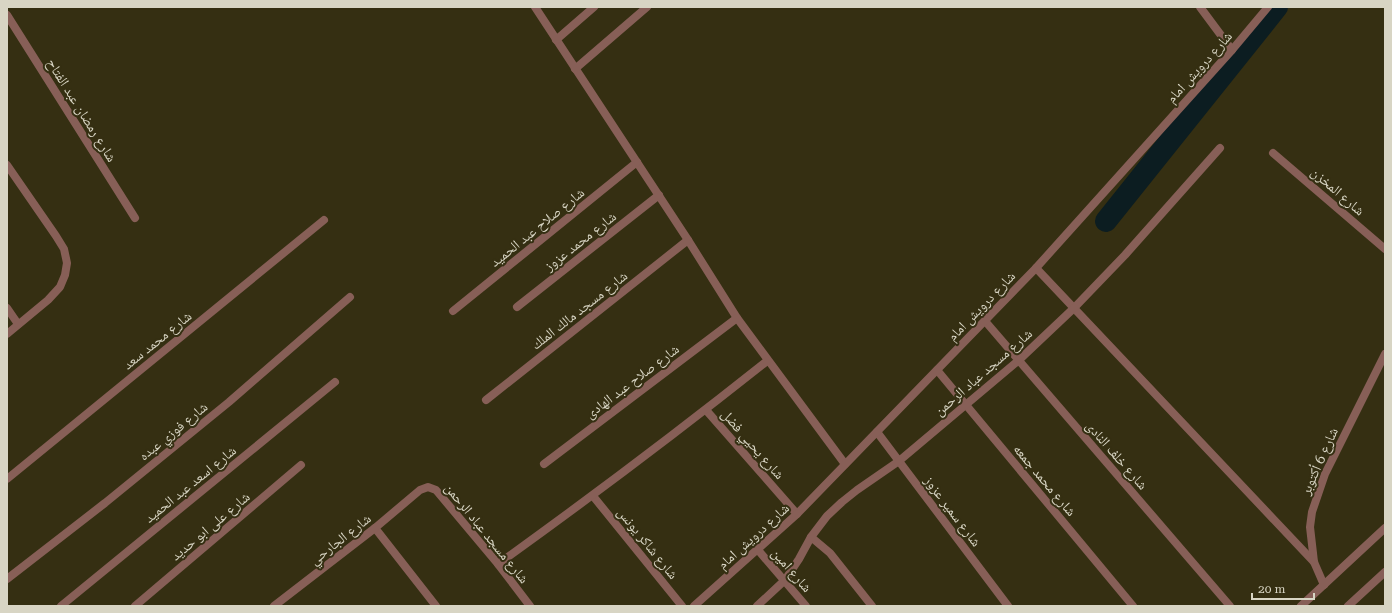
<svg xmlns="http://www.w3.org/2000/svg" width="1392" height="613" viewBox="0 0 1392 613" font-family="'Roboto Serif','Noto Naskh Arabic',serif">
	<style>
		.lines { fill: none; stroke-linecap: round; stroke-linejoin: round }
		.canal { stroke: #0c1d21; stroke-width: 22 }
		.street { stroke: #875f57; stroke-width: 8 }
		.labels { text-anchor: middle; stroke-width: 4; stroke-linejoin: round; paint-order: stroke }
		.street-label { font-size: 14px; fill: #d8d5c4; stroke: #352f12 }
	</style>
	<rect width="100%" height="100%" fill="#352f12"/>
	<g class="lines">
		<path class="canal" d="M1106,221l171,-214"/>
		<g class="street">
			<path d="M535,7l153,233 49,78 108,146"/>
			<path d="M1200,7l32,43"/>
			<path d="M7,15l128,203"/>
			<path d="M556,40l38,-33"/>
			<path d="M575,69l72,-62"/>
			<path d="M1273,153l112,96"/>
			<path d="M7,165l49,71 8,13 3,14 -2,12 -5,12 -12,13 -41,34"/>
			<path d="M1036,268l278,294"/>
			<path d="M517,307l142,-112"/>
			<path d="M7,308l11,16"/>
			<path d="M453,311l184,-149"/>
			<path d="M985,321l245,285"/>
			<path d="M937,370l196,236"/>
			<path d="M486,400l202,-160"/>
			<path d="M706,410l91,104"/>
			<path d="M877,432l131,174"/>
			<path d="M544,464l193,-146"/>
			<path d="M7,479l317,-259"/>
			<path d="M593,496l89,110"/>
			<path d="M375,528l61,78"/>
			<path d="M811,537l19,16 42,53"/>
			<path d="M758,550l48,56"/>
			<path d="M498,564c92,-66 181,-133 269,-203"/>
			<path d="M7,579l98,-76 124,-101 121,-105"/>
			<path d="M1324,585l-10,-23 -4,-35 2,-15 13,-38 60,-120"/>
			<path d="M61,606l274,-224"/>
			<path d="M135,606l166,-141"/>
			<path d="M274,606l101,-78 45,-38 8,-3 8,3 62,74 32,42"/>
			<path d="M694,606l103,-92 239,-246 196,-218 36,-43"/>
			<path d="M757,606l28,-26 14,-21 12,-22 16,-21 15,-14 15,-12 42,-29 120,-101 55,-52 51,-53 95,-107"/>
			<path d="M1301,606l84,-78"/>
			<path d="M1348,606l37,-34"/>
		</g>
	</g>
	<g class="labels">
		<g class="street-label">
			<text transform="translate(1199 67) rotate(-48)" y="5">شارع درويش امام</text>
			<text transform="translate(82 110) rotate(58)" y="5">شارع رمضان عبد الفتاح</text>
			<text transform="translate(1338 191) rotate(41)" y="5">شارع المخزن</text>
			<text transform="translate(537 227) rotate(-39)" y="5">شارع صلاح عبد الحميد</text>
			<text transform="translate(580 241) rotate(-38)" y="5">شارع محمد عزوز</text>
			<text transform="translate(981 306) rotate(-46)" y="5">شارع درويش امام</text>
			<text transform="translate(579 310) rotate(-38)" y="5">شارع مسجد مالك الملك</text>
			<text transform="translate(157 340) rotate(-39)" y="5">شارع محمد سعد</text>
			<text transform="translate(983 372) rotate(-41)" y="5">شارع مسجد عباد الرحمن</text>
			<text transform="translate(632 381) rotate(-37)" y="5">شارع صلاح عبد الهادى</text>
			<text transform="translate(173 431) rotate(-39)" y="5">شارع فوزي عبده</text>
			<text transform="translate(753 444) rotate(49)" y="5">شارع يحيي فضل</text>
			<text transform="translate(1117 455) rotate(49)" y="5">شارع خلف النادى</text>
			<text transform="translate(1319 461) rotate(-66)" y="5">شارع 6 أكتوبر</text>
			<text transform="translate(1045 480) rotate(50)" y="5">شارع محمد جمعه</text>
			<text transform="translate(190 484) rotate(-39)" y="5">شارع اسعد عبد الحميد</text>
			<text transform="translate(953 511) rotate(53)" y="5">شارع سمير عزوز</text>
			<text transform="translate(210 526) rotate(-40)" y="5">شارع على ابو حديد</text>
			<text transform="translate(487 533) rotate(51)" y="5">شارع مسجد عباد الرحمن</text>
			<text transform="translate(753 536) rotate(-42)" y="5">شارع درويش امام</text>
			<text transform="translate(340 539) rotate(-38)" y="5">شارع الجارحي</text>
			<text transform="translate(648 543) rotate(51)" y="5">شارع شاكر يونس</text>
			<text transform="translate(792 570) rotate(49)" y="5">شارع امين</text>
		</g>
	</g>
	<rect width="1392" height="613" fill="none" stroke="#d8d5c4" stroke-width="16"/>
	<path d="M1252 593v6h62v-6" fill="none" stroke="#d8d5c4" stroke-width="2"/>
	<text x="1258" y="593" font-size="12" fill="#d8d5c4" stroke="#352f12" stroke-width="3" paint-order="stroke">20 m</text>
</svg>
